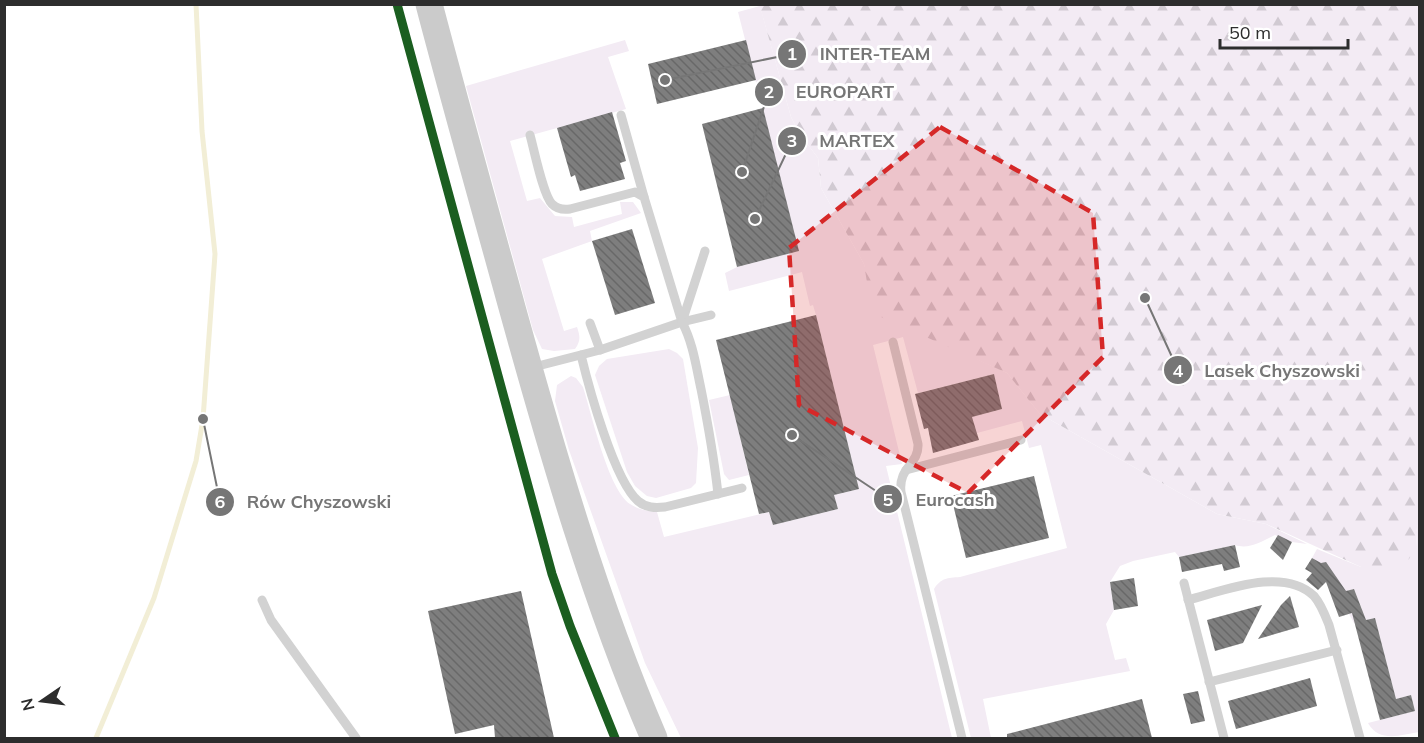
<svg xmlns="http://www.w3.org/2000/svg" width="1424" height="743" viewBox="0 0 1424 743" font-family="Mulish,sans-serif">
	<style>
		.grass { fill: #f3ebf4 }
		.forest { fill: url(#forest-firs) }
		.lines { fill: none; stroke-linecap: round; stroke-linejoin: round }
		.stream { stroke: #f2eed6; stroke-width: 5 }
		.building { fill: url(#building-back-hatch) }
		.lane { stroke: #d2d2d2; stroke-width: 9 }
		.secondary { stroke: #cbcbcb; stroke-width: 27 }
		.cycleway-casing { stroke: #fff; stroke-width: 13 }
		.cycleway { stroke: #1b5e20; stroke-width: 9 }
		.marked { fill: #d62828; fill-opacity: 0.2; stroke: #d62828; stroke-width: 4.5; stroke-dasharray: 12 8; stroke-linejoin: round }
		.leader { fill: none; stroke: #767676; stroke-width: 2 }
		.callout-dot { fill: #767676; stroke: #fff; stroke-width: 2 }
		.mark-label { font-size: 18px; text-anchor: middle; font-weight: bold; fill: #fff }
		.callout-label { font-size: 18px; text-anchor: middle; font-weight: bold; fill: #767676; stroke: #fff; stroke-width: 6; stroke-linejoin: round; paint-order: stroke }
	</style>
	<defs>
		<pattern id="forest-firs" width="22" height="20" patternUnits="userSpaceOnUse" patternTransform="scale(1.5)"><rect width="22" height="20" fill="#f3ebf4"/><path d="M5 1l3.5 6h-7zM16 11l3.5 6h-7z" fill="#d1cad2"/></pattern>
		<pattern id="building-back-hatch" width="6" height="6" patternUnits="userSpaceOnUse" patternTransform="scale(1.5)"><rect width="6" height="6" fill="#7e7e7e"/><path d="M-1 5l2 2M0 0l6 6M5-1l2 2" fill="none" stroke="#686868"/></pattern>
	</defs>
	<rect width="100%" height="100%" fill="#fff"/>
	<g class="grass">
		<path d="M760,6l31,111 8,16 19,25 3,30 43,76 5,19 101,73 37,17 33,41 177,100 49,10 41,20 -15,-2 -17,-7c-13,6 -26,15 -40,10l-56,12 -4,-5 -42,9 -13,5 -10,16 4,28 -8,14 9,36 11,-2 4,13 -147,28 8,39h-20l-37,-149c7,-11 13,-11 26,-12l107,-29 -26,-103 -12,3 -7,-27 -45,12 -5,-16 30,-8 -8,-35 -76,19 -15,-56 -30,8 29,119 -16,2 66,272h-271l-36,-75 -76,-213 -14,-49 2,-16 14,-9 5,2 7,9c9,28 25,102 47,117 9,6 17,7 27,8l7,25 105,-25 4,13 65,-16 -4,-14 25,-6 -43,-174 -3,-10 -3,1 -8,-34 -73,19 -4,-18 12,-6 62,-16 -61,-239z"/>
		<path d="M625,40l4,11 -21,6 18,52 -116,32 17,60 13,-3 15,18 17,1 2,10 48,-13 -2,-12h13l8,11 -51,18 2,10 -50,18 22,72 13,-4c3,9 4,14 -2,22l-21,2 -12,-2 -9,-19 -67,-244z"/>
		<path d="M669,349l8,4 6,6 15,89 -2,35 -5,5 -35,10 -9,-2 -12,-10 -8,-14 -32,-97 4,-9 8,-7z"/>
		<path d="M730,395l19,80 -20,5 -5,-6 -15,-74z"/>
		<path d="M1419,517v215c-18,3 -40,11 -51,-9l47,-12 -4,-16 -15,4 -21,-81 -21,5 -5,-9 13,-5 -8,-20 -10,3 -21,-27 -11,-7 5,-9 44,18 56,-20 -1,-15z"/>
	</g>
	<path class="forest" d="M756,5h663l1,512 -4,15 1,15 -8,12 -23,12 -25,-4 -95,-43 -49,-10 -177,-100 -33,-41 -135,-60 -8,-49 -43,-76 -3,-30 -19,-25 -8,-16 -31,-110z"/>
	<g class="lines">
		<path class="stream" d="M96,738l58,-140 42,-137 7,-42 12,-165 -13,-123 -6,-127"/>
	</g>
	<g class="building">
		<path d="M746,40l10,40 -99,24 -9,-40z"/>
		<path d="M763,108l36,143 -62,16 -35,-143z"/>
		<path d="M612,112l14,49 -6,2 5,16 -45,12 -5,-16 -4,2 -14,-49z"/>
		<path d="M632,229l23,74 -40,12 -23,-74z"/>
		<path d="M816,315l43,174 -25,6 4,14 -65,16 -4,-13 -10,2 -43,-174z"/>
		<path d="M994,374l8,35 -30,8 7,23 -46,13 -5,-25 -4,1 -9,-35z"/>
		<path d="M1034,476l15,62 -83,20 -15,-62z"/>
		<path d="M1278,535l14,7 -9,18 -13,-12z"/>
		<path d="M1235,545l5,22 -16,4 -2,-7 -40,8 -3,-15z"/>
		<path d="M1312,558l9,5 5,-1 20,29 8,-2 12,31 9,-2 21,81 15,-4 4,16 -35,9 -28,-107 -13,4 -13,-35 -8,8 -12,-10 6,-7 -7,-4z"/>
		<path d="M1134,578l4,28 -24,4 -4,-28z"/>
		<path d="M521,591l33,147h-59l-1,-13 -39,9 -27,-123z"/>
		<path d="M1290,596l9,31 -41,12 23,-34z"/>
		<path d="M1262,605l-19,38 -28,8 -8,-31z"/>
		<path d="M1310,678l7,28 -81,23 -8,-28z"/>
		<path d="M1198,691l7,30 -14,3 -8,-30z"/>
		<path d="M1142,699l10,39h-145v-4z"/>
	</g>
	<g class="lines">
		<g class="lane">
			<path d="M621,115l23,82"/>
			<path d="M530,135c4,14 13,60 22,69 5,5 11,6 18,5l65,-17 9,5 38,125 -82,28 -70,18"/>
			<path d="M705,251l-23,71 29,-7"/>
			<path d="M682,322c11,21 14,44 19,67 7,35 13,69 17,105"/>
			<path d="M590,323l10,27"/>
			<path d="M893,342l25,102c1,21 -20,23 -17,48l61,246"/>
			<path d="M581,355c8,33 33,125 57,146 8,7 17,7 27,6l77,-19"/>
			<path d="M906,470l115,-30"/>
			<path d="M1184,583l40,155"/>
			<path d="M262,600l9,20 85,118"/>
			<path d="M1188,600c35,-9 95,-34 126,-4 7,8 11,19 15,29l31,113"/>
			<path d="M1209,682l128,-32"/>
		</g>
		<path class="secondary" d="M429,4c27,103 56,205 84,307 40,144 82,290 141,427"/>
		<defs>
			<path id="cycleway" d="M397,4l155,570 18,52 45,112"/>
		</defs>
		<use href="#cycleway" class="cycleway-casing"/>
		<use href="#cycleway" class="cycleway"/>
	</g>
	<path class="marked" d="M940,127l153,86 10,144 -135,136 -169,-88 -10,-157z"/>
	<path class="leader" d="M665 80L792 54M742 172L769 92M755 219L792 141M1145 298L1178 370M792 435L888 499M203 419L220 502"/>
	<g class="callout-dot">
		<circle cx="665" cy="80" r="6"/>
		<circle cx="742" cy="172" r="6"/>
		<circle cx="755" cy="219" r="6"/>
		<circle cx="1145" cy="298" r="6"/>
		<circle cx="792" cy="435" r="6"/>
		<circle cx="203" cy="419" r="6"/>
		<circle cx="792" cy="54" r="15"/>
		<circle cx="769" cy="92" r="15"/>
		<circle cx="792" cy="141" r="15"/>
		<circle cx="1178" cy="370" r="15"/>
		<circle cx="888" cy="499" r="15"/>
		<circle cx="220" cy="502" r="15"/>
	</g>
	<g class="mark-label">
		<text x="792" y="60">1</text>
		<text x="769" y="98">2</text>
		<text x="792" y="147">3</text>
		<text x="1178" y="377">4</text>
		<text x="888" y="506">5</text>
		<text x="220" y="508">6</text>
	</g>
	<g class="callout-label">
		<text x="875" y="60">INTER-TEAM</text>
		<text x="845" y="98">EUROPART</text>
		<text x="857" y="147">MARTEX</text>
		<text x="1282" y="377">Lasek Chyszowski</text>
		<text x="955" y="506">Eurocash</text>
		<text x="319" y="508">Rów Chyszowski</text>
	</g>
	<rect width="1424" height="743" fill="none" stroke="#2d2d2d" stroke-width="12"/>
	<g transform="translate(42 701) rotate(256)" stroke="#ffffff" stroke-width="4.5" paint-order="stroke">
	<path d="M0-4.5L10 22L0 15L-10 22Z" fill="#2d2d2d"/>
	<text y="-9" font-size="16" font-weight="bold" text-anchor="middle" fill="#2d2d2d">N</text>
	</g>
	<path d="M1220 39v9h128v-9" fill="none" stroke="#2d2d2d" stroke-width="3"/>
	<text x="1229" y="39" font-size="18" fill="#2d2d2d" stroke="#ffffff" stroke-width="4.5" paint-order="stroke">50 m</text>
</svg>
